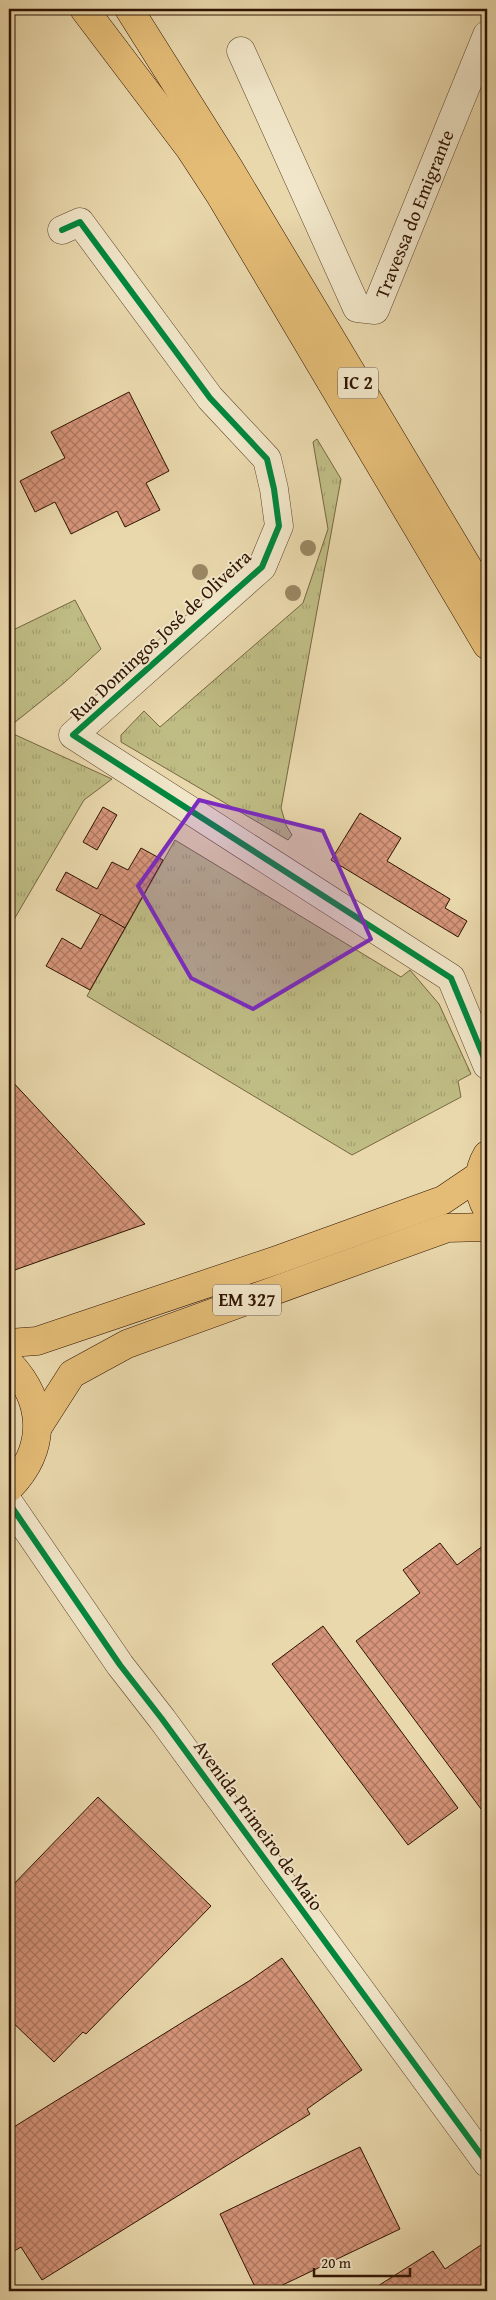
<svg xmlns="http://www.w3.org/2000/svg" width="496" height="2300" viewBox="0 0 496 2300" font-family="'Gentium Book Plus',serif">
	<style>
		.grass { fill: url(#grass-tufts); stroke: #776742 }
		.building { fill: url(#building-cross-hatch); stroke: #2f1200 }
		.lines { fill: none; stroke-linecap: round; stroke-linejoin: round }
		.street-casing { stroke: #5e442b; stroke-width: 29 }
		.primary-casing { stroke: #2f1200; stroke-width: 29 }
		.highway-casing { stroke: #2f1200; stroke-width: 29 }
		.street { stroke: #f1e6c9; stroke-width: 28 }
		.primary { stroke: #e4bc76; stroke-width: 28 }
		.highway { stroke: #e4bc76; stroke-width: 28 }
		.cycleway-casing { stroke: #f1e6c9; stroke-width: 9 }
		.cycleway { stroke: #00873e; stroke-width: 6 }
		.tree { fill: #9a8763 }
		.marked { fill: #7b2cbf; fill-opacity: 0.2; stroke: #7b2cbf; stroke-width: 4; stroke-linejoin: round }
		.labels { text-anchor: middle; stroke-width: 4; stroke-linejoin: round; paint-order: stroke }
		.shield { fill: #f1e6c9; stroke: #69523c; stroke-width: 1 }
		.shield-label { font-size: 18px; font-weight: bold; fill: #2f1200 }
		.street-label { font-size: 19px; fill: #2f1200; stroke: #f1e6c9 }
	</style>
	<defs>
		<pattern id="grass-tufts" width="24" height="20" patternUnits="userSpaceOnUse" patternTransform="scale(1.25)"><rect width="24" height="20" fill="#bfbc84"/><path d="M3 7l-1-3M5 7V3M7 7l1-3M15 17l-1-3M17 17v-4M19 17l1-3" fill="none" stroke="#a4a170"/></pattern>
		<pattern id="building-cross-hatch" width="8" height="8" patternUnits="userSpaceOnUse" patternTransform="scale(1.25)"><rect width="8" height="8" fill="#d6957a"/><path d="M0 0l8 8M0 8l8-8" fill="none" stroke="#ae7862"/></pattern>
	</defs>
	<rect width="100%" height="100%" fill="#e9d8ac"/>
	<filter id="stains"><feTurbulence type="fractalNoise" baseFrequency=".004" numOctaves="4"/><feColorMatrix values="0 0 0 0 .2 0 0 0 0 .09 0 0 0 0 .02 0 0 0 .5 -.17"/></filter>
	<radialGradient id="worn" r=".72"><stop offset=".6" stop-color="#630" stop-opacity="0"/><stop offset="1" stop-color="#630" stop-opacity=".3"/></radialGradient>
	<g class="grass">
		<path d="M317,439l24,40 -60,329 5,17 6,10 -4,5 -167,-98v-7l23,-24 16,16 143,-124 25,-74 -15,-87z"/>
		<path d="M75,600l26,49 -37,34 -55,44v-101l2,5z"/>
		<path d="M9,732l103,47 -28,21 -75,128z"/>
		<path d="M175,840l226,137 9,-7 29,34 32,70 -13,7 3,16 -109,58 -265,-159z"/>
	</g>
	<g class="building">
		<path d="M129,392l40,79 -23,12 14,27 -35,17 -8,-16 -46,23 -16,-32 -20,10 -15,-31 45,-23 -14,-26z"/>
		<path d="M103,807l14,8 -20,35 -14,-8z"/>
		<path d="M360,813l41,25 -14,23 63,38 -5,9 22,13 -9,16 -127,-77z"/>
		<path d="M141,848l22,12 -38,68 -69,-38 10,-18 31,17 15,-27 16,8z"/>
		<path d="M101,914l24,14 -35,62 -44,-24 16,-28 19,11z"/>
		<path d="M9,1078l136,146 -136,48z"/>
		<path d="M440,1543l17,22 30,-22v274l-131,-176 64,-48 -17,-23z"/>
		<path d="M323,1626l135,182 -50,37 -136,-181z"/>
		<path d="M98,1797l113,109 -125,128 -3,-2 -29,30 -45,-43v-130z"/>
		<path d="M282,1958l80,112 -55,39 3,5 -268,166 -21,-33 -12,7v-124l240,-149z"/>
		<path d="M360,2147l40,82 -130,62h-13l-37,-77z"/>
		<path d="M487,2241v50h-117l63,-40 12,18z"/>
	</g>
	<g class="lines">
		<defs>
			<g id="street">
				<path d="M241,51l116,257 18,2 112,-275"/>
				<path d="M62,230l18,-8 130,176 57,61 7,30 5,37 -17,41 -189,168 378,243 36,87"/>
				<path d="M9,1503l111,162 42,54 325,444"/>
			</g>
			<g id="primary">
				<path d="M487,1155c-10,16 -10,38 0,54"/>
				<path d="M9,1343l28,-2 240,-81 166,-60 37,-25"/>
				<path d="M9,1363c37,39 38,86 0,125"/>
				<path d="M38,1427l34,-53 55,-30 320,-116 40,-1"/>
			</g>
			<g id="highway">
				<path d="M84,9l106,140 30,46 267,450"/>
				<path d="M129,9l100,159 258,431"/>
			</g>
		</defs>
		<use href="#street" class="street-casing"/>
		<use href="#primary" class="primary-casing"/>
		<use href="#highway" class="highway-casing"/>
		<use href="#street" class="street"/>
		<use href="#primary" class="primary"/>
		<use href="#highway" class="highway"/>
		<defs>
			<g id="cycleway">
				<path d="M62,230l18,-8 130,176 57,61 7,30 5,37 -17,41 -189,168 378,243 36,87"/>
				<path d="M9,1503l111,162 42,54 325,444"/>
			</g>
		</defs>
		<use href="#cycleway" class="cycleway-casing"/>
		<use href="#cycleway" class="cycleway"/>
	</g>
	<g class="tree">
		<circle cx="308" cy="548" r="8"/>
		<circle cx="200" cy="572" r="8"/>
		<circle cx="293" cy="593" r="8"/>
	</g>
	<path class="marked" d="M199,800l124,31 48,108 -118,70 -62,-31 -53,-92z"/>
	<g class="labels">
		<g class="shield">
			<rect x="338" y="367.5" width="40" height="31" rx="4"/>
			<rect x="213" y="1284.5" width="68" height="31" rx="4"/>
		</g>
		<g class="shield-label">
			<text x="358" y="389">IC 2</text>
			<text x="247" y="1306">EM 327</text>
		</g>
		<g class="street-label">
			<text transform="translate(414 214) rotate(-68)" y="7">Travessa do Emigrante</text>
			<text transform="translate(160 635) rotate(-43)" y="7">Rua Domingos José de Oliveira</text>
			<text transform="translate(259 1825) rotate(54)" y="7">Avenida Primeiro de Maio</text>
		</g>
	</g>
	<rect width="496" height="2300" fill="none" stroke="#e9d8ac" stroke-width="30"/>
	<rect x="10" y="10" width="476" height="2280" fill="none" stroke="#2f1200" stroke-width="2.5"/>
	<rect x="15" y="15" width="466" height="2270" fill="none" stroke="#2f1200"/>
	<path d="M314 2268v8h96v-8" fill="none" stroke="#2f1200" stroke-width="2.5"/>
	<text x="321" y="2268" font-size="15" fill="#2f1200" stroke="#f1e6c9" stroke-width="4" paint-order="stroke">20 m</text>
	<rect width="100%" height="100%" filter="url(#stains)"/>
	<rect width="100%" height="100%" fill="url(#worn)"/>
</svg>
